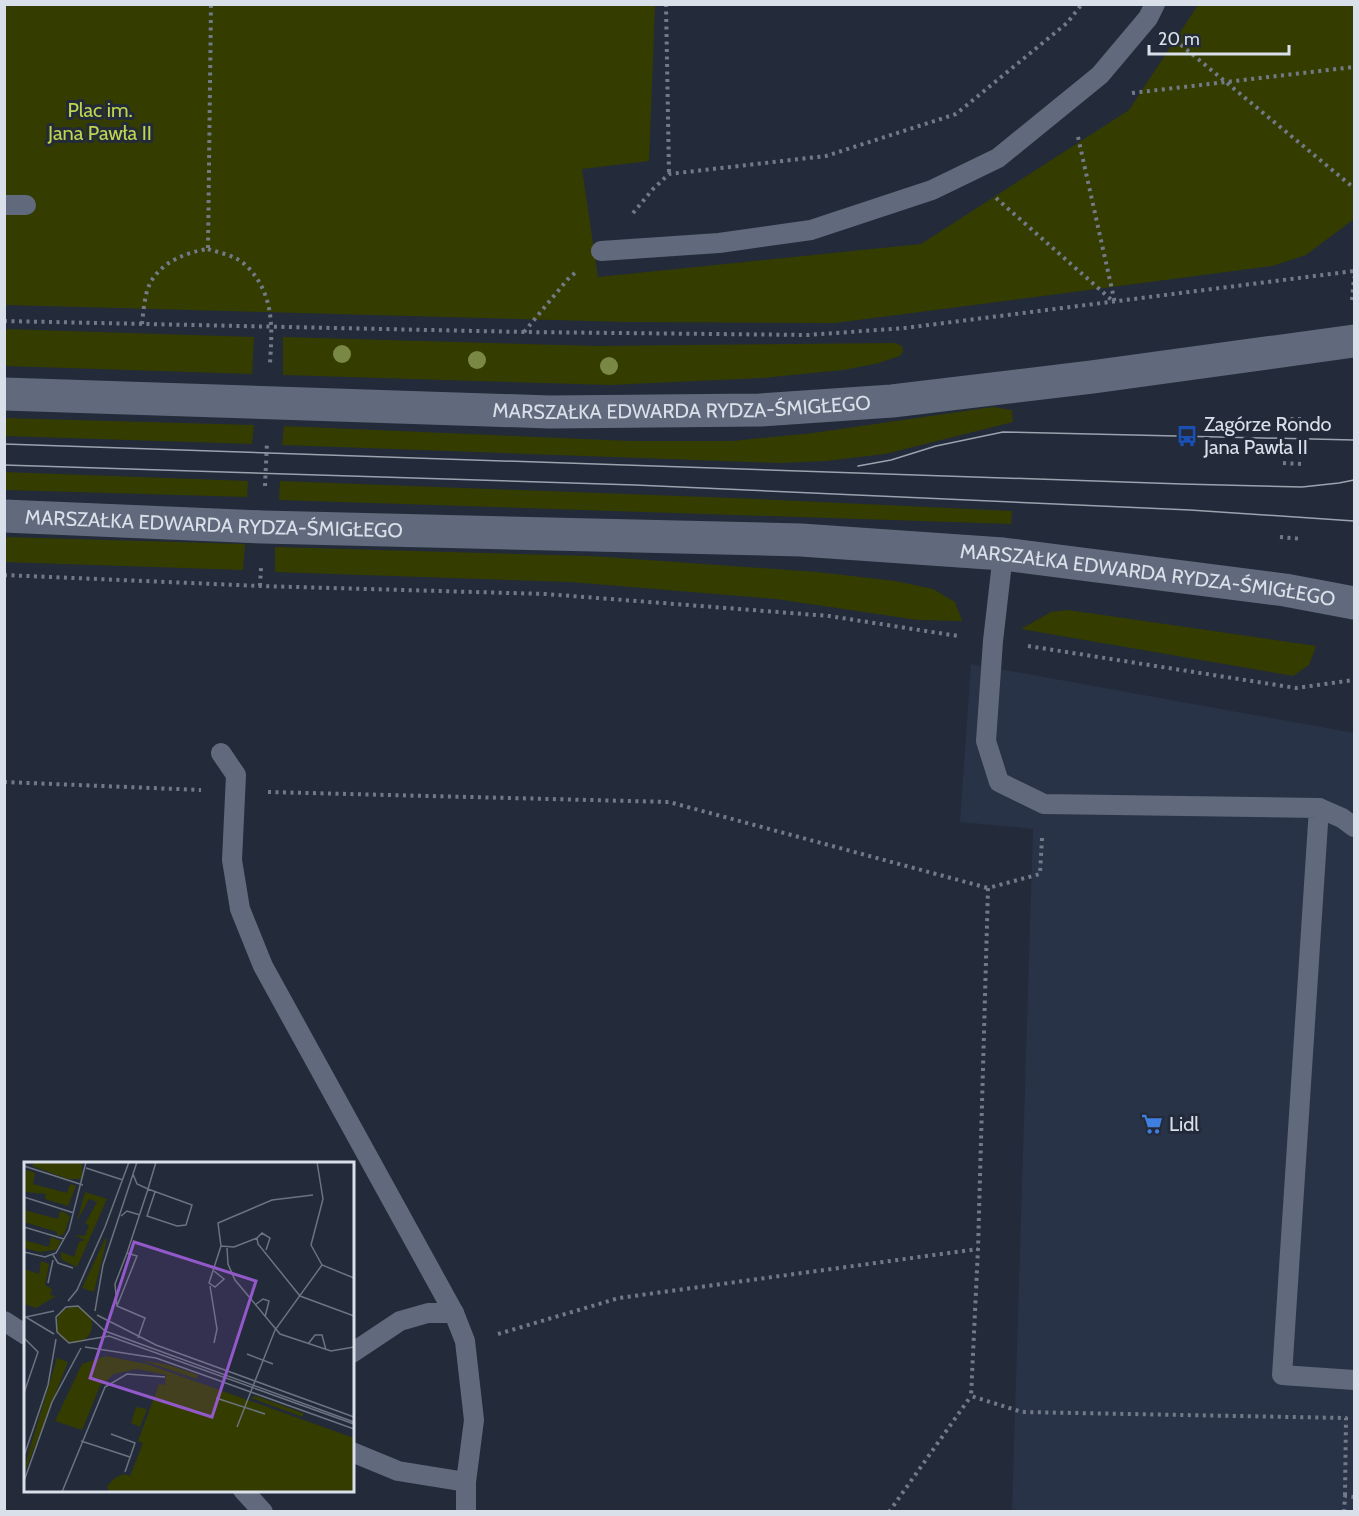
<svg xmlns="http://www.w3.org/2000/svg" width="1359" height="1516" viewBox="0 0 1359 1516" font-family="Cabin,sans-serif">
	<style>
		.built { fill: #283348 }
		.green { fill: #343c00 }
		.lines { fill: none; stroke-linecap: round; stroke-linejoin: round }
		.path { stroke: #737a87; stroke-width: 4; stroke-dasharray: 3 4.5; stroke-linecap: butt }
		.service { stroke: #606a7c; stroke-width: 20 }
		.tertiary { stroke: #606a7c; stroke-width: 33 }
		.tram { stroke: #9ca3af; stroke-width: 1.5 }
		.tree { fill: #798845 }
		.labels { text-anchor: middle; stroke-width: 6; stroke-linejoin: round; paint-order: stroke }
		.park-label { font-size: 20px; fill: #bfd54e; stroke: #232b3a }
		.street-label { font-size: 20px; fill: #dae0ea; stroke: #232b3a }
		.poi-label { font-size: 20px; fill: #dae0ea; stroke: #232b3a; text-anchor: start }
		.inset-road { fill: none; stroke: #6c7380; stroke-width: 1.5 }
		.view { fill: #9359ca; fill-opacity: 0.15; stroke: #9359ca; stroke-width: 3 }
		.inset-edge { fill: none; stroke: #dae0ea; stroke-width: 3 }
	</style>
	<rect width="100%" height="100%" fill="#232b3a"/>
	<path class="built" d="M971,664l383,69v778h-342l21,-682 -73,-7z"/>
	<g class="green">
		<path d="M5,5h650l-6,156 -67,8 16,108 323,-33 208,-134 69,-105h156v214l-48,36 -34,11 -437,57 -209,-1 -621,-17z"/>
		<path d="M5,329l249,8 -2,37 -247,-8z"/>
		<path d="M283,337l313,9 299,-3 7,3 1,5 -3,5 -25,8 -32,6 -82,8 -151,7 -327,-10z"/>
		<path d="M993,407l19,3 1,12 -128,32 -59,7 -45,2 -499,-18 2,-19 346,15h102l81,-8z"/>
		<path d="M5,418l249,7 -2,19 -247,-8z"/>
		<path d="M5,472l243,9 -1,16 -242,-7z"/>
		<path d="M280,481l479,18 253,12 -1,13 -732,-24z"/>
		<path d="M5,537l240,7 -2,26 -238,-8z"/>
		<path d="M275,547l316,9 226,16 78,9 38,8 22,13 7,19 -44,-1 -142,-21 -206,-17 -295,-10z"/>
		<path d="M1068,610l248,36 -7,19 -16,11 -272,-47 30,-17z"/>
	</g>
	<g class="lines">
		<g class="path">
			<path d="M666,4l3,170"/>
			<path d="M1175,40l179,148"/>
			<path d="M1132,93l222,-26"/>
			<path d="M1078,137l37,166"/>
			<path d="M996,198l118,104"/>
			<path d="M633,213l20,-24 16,-15 157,-18 130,-42 111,-91 15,-19"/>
			<path d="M208,249c9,3 19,5 27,9 8,3 16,12 21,19 18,27 16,54 14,86"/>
			<path d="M1352,300l2,-23"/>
			<path d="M4,321l520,11 284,3 97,-7 449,-57"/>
			<path d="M142,324c1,-10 2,-20 4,-29 6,-29 36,-42 62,-46l3,-245"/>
			<path d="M524,332l44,-53 8,-7"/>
			<path d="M1283,419h19"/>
			<path d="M1283,463l19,1"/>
			<path d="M265,486l2,-44"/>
			<path d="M1280,537l22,2"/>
			<path d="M4,575l256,11 286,8 283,22 129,20"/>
			<path d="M260,586l1,-18"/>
			<path d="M1028,646l268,42 58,-8"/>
			<path d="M4,782l197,8"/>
			<path d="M268,792l401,10 319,86"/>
			<path d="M1042,838l-2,36 -52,14 -10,361 -7,147 51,16 324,6 -1,78"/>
			<path d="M498,1334l121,-36 359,-49"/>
			<path d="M889,1512l82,-116"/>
			<path d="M1344,1512l1,-16 9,1"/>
		</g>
		<g class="service">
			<path d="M4,205h22"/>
			<path d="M601,251l118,-8 92,-13 121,-40 66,-32 102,-83 48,-57 7,-14"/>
			<path d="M1003,554l-10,87 -7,100 13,41 45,22 275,4 -37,567 72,5"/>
			<path d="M221,753l15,22 -4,85 8,49 23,57 191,347"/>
			<path d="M1319,808l23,10 12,9"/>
			<path d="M4,1321l22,14"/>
			<path d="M352,1353l48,-32 28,-8h26l11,28 9,79 -8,62v30"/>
			<path d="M352,1452l46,19 68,11"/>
			<path d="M243,1490l20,22"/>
		</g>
		<g class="tertiary">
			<path id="s1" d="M4,394l546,18 210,-2 132,-9 200,-24 262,-36"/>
			<path id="s2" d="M4,516l259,11 538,13 202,14 282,36 69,13"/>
		</g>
		<g class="tram">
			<path d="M4,444l1178,40 120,3 37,-4 15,-3"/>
			<path d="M4,465l631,20 555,25 164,11"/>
			<path d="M858,466l33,-6 45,-14 67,-14 351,8"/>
		</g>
	</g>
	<g class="tree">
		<circle cx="342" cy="354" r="9"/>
		<circle cx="477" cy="360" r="9"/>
		<circle cx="609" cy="366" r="9"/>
	</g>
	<defs>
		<symbol id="bus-bare" viewBox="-9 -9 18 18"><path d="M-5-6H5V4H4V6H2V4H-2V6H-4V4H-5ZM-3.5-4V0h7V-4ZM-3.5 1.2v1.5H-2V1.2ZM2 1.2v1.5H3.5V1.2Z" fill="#1a4fb4" stroke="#232b3a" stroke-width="2.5" paint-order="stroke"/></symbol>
		<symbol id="supermarket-bare" viewBox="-9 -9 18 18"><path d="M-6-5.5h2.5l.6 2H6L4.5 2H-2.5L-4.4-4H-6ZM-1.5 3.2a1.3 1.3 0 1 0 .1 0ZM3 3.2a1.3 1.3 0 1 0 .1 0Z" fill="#3f7fe0" stroke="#232b3a" stroke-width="2.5" paint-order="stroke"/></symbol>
	</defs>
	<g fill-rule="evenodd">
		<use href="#bus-bare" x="1172" y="421" width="30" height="30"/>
		<use href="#supermarket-bare" x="1137" y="1109" width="30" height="30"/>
	</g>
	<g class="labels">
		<g class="park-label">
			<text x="100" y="117">Plac im.<tspan x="100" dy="23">Jana Pawła II</tspan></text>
		</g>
		<g class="street-label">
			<text dy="7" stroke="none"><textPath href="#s1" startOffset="678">MARSZAŁKA EDWARDA RYDZA-ŚMIGŁEGO</textPath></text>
			<text dy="7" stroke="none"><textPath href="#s2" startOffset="210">MARSZAŁKA EDWARDA RYDZA-ŚMIGŁEGO</textPath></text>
			<text dy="7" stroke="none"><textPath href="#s2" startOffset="1146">MARSZAŁKA EDWARDA RYDZA-ŚMIGŁEGO</textPath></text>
		</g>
		<g class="poi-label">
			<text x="1204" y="431">Zagórze Rondo<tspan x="1204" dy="23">Jana Pawła II</tspan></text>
			<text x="1169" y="1131">Lidl</text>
		</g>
	</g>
	<g transform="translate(24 1162)">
		<rect width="330" height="330" fill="#232b3a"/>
		<path d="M11,0h47v13l-1,4h-13l-36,-13zM2,8l9,3 -2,11 34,9 3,-9 6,2 -8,20 -23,-7 1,-5 -22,-2zM61,30l22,7 -30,68 -15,-7 -1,-5v-3l13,5 5,-15 6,-2 -11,-5 11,1 4,-11 -4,-1 12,-22 -8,-3 -12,22zM0,48l34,9 2,-8 6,2 4,4 -6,17 -7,2v-4l-33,-10zM27,75l10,4 -5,9 -17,2 -15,-4v-8l25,7zM81,77h2l-13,53 -12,-4zM17,99l8,3 -4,21 7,4 -2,6 6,1 -20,12 -12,-4v-35l15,5zM32 163a18 18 0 1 1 36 0a18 18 0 1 1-36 0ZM82,194l41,8 207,74v54h-245l-2,-6 8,-8 9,-4 6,2 13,-33 -5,-2 21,-57 6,1 1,-10 -29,-6 -23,5 -14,12 -18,44 -27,-9 27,-57zM33,196l11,4 -44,112v-6zM117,198l28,5 29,10 -1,4zM232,234l47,17v4l-52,-19zM112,245l11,2 -7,18 -9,-4z" fill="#343c00"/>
		<path class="inset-road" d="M293,0l6,37 -12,46 11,20 32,13M0,4l59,19M62,6l37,12M109,12l4,10 11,5 8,-27M0,35l50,16M97,54l6,-5 13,4M0,65l40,12M233,76l-23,9 -13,-1 -3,-23 54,-23 41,-5M203,86l1,16 7,16 45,54 51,17 23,-4M242,88l4,-12 -8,-5 -5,5 1,6 42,52 54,20M0,90l21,5 11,-4 13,-23 17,-68M29,93l5,8 15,5M190,109l10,8 -9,8 -6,-4 12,-37M24,121l5,-23M186,124l7,43 -3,14M44,139l9,-11 28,-63 24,-65M231,143l8,-6 6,2 -4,16M93,144l-2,-22 12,-31M71,149l8,-46 34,-103M73,153l59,30 198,72M0,154l30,18M2,155l28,-6M0,176l14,14 -14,41M114,176l7,-20 -28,-12 20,-50 -10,-3 21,-64 44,16 -6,20 -9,1 -30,-10 8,-24M284,182l7,-9h7l4,15M61,185l71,11 198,71M223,192l26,10M192,236l49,16M330,260l-249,-91 -27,-25 -12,1 -10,10 1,15 12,11 40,-7 245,88M213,265l38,-97 47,-65M87,272l24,9 -10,29M57,279l49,16M0,294l24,-71 8,-46M0,319l28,-79 29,-54M38,330l43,-105 22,-13 38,3"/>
		<path class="view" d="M110,80l122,39 -44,136 -122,-39z"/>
		<rect width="330" height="330" class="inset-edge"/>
	</g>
	<rect width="1359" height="1516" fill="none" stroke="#dae0ea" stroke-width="12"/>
	<path d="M1149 45v9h140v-9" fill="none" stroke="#dae0ea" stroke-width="3"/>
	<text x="1158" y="45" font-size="18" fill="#dae0ea" stroke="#232b3a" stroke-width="4.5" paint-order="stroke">20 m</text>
</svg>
